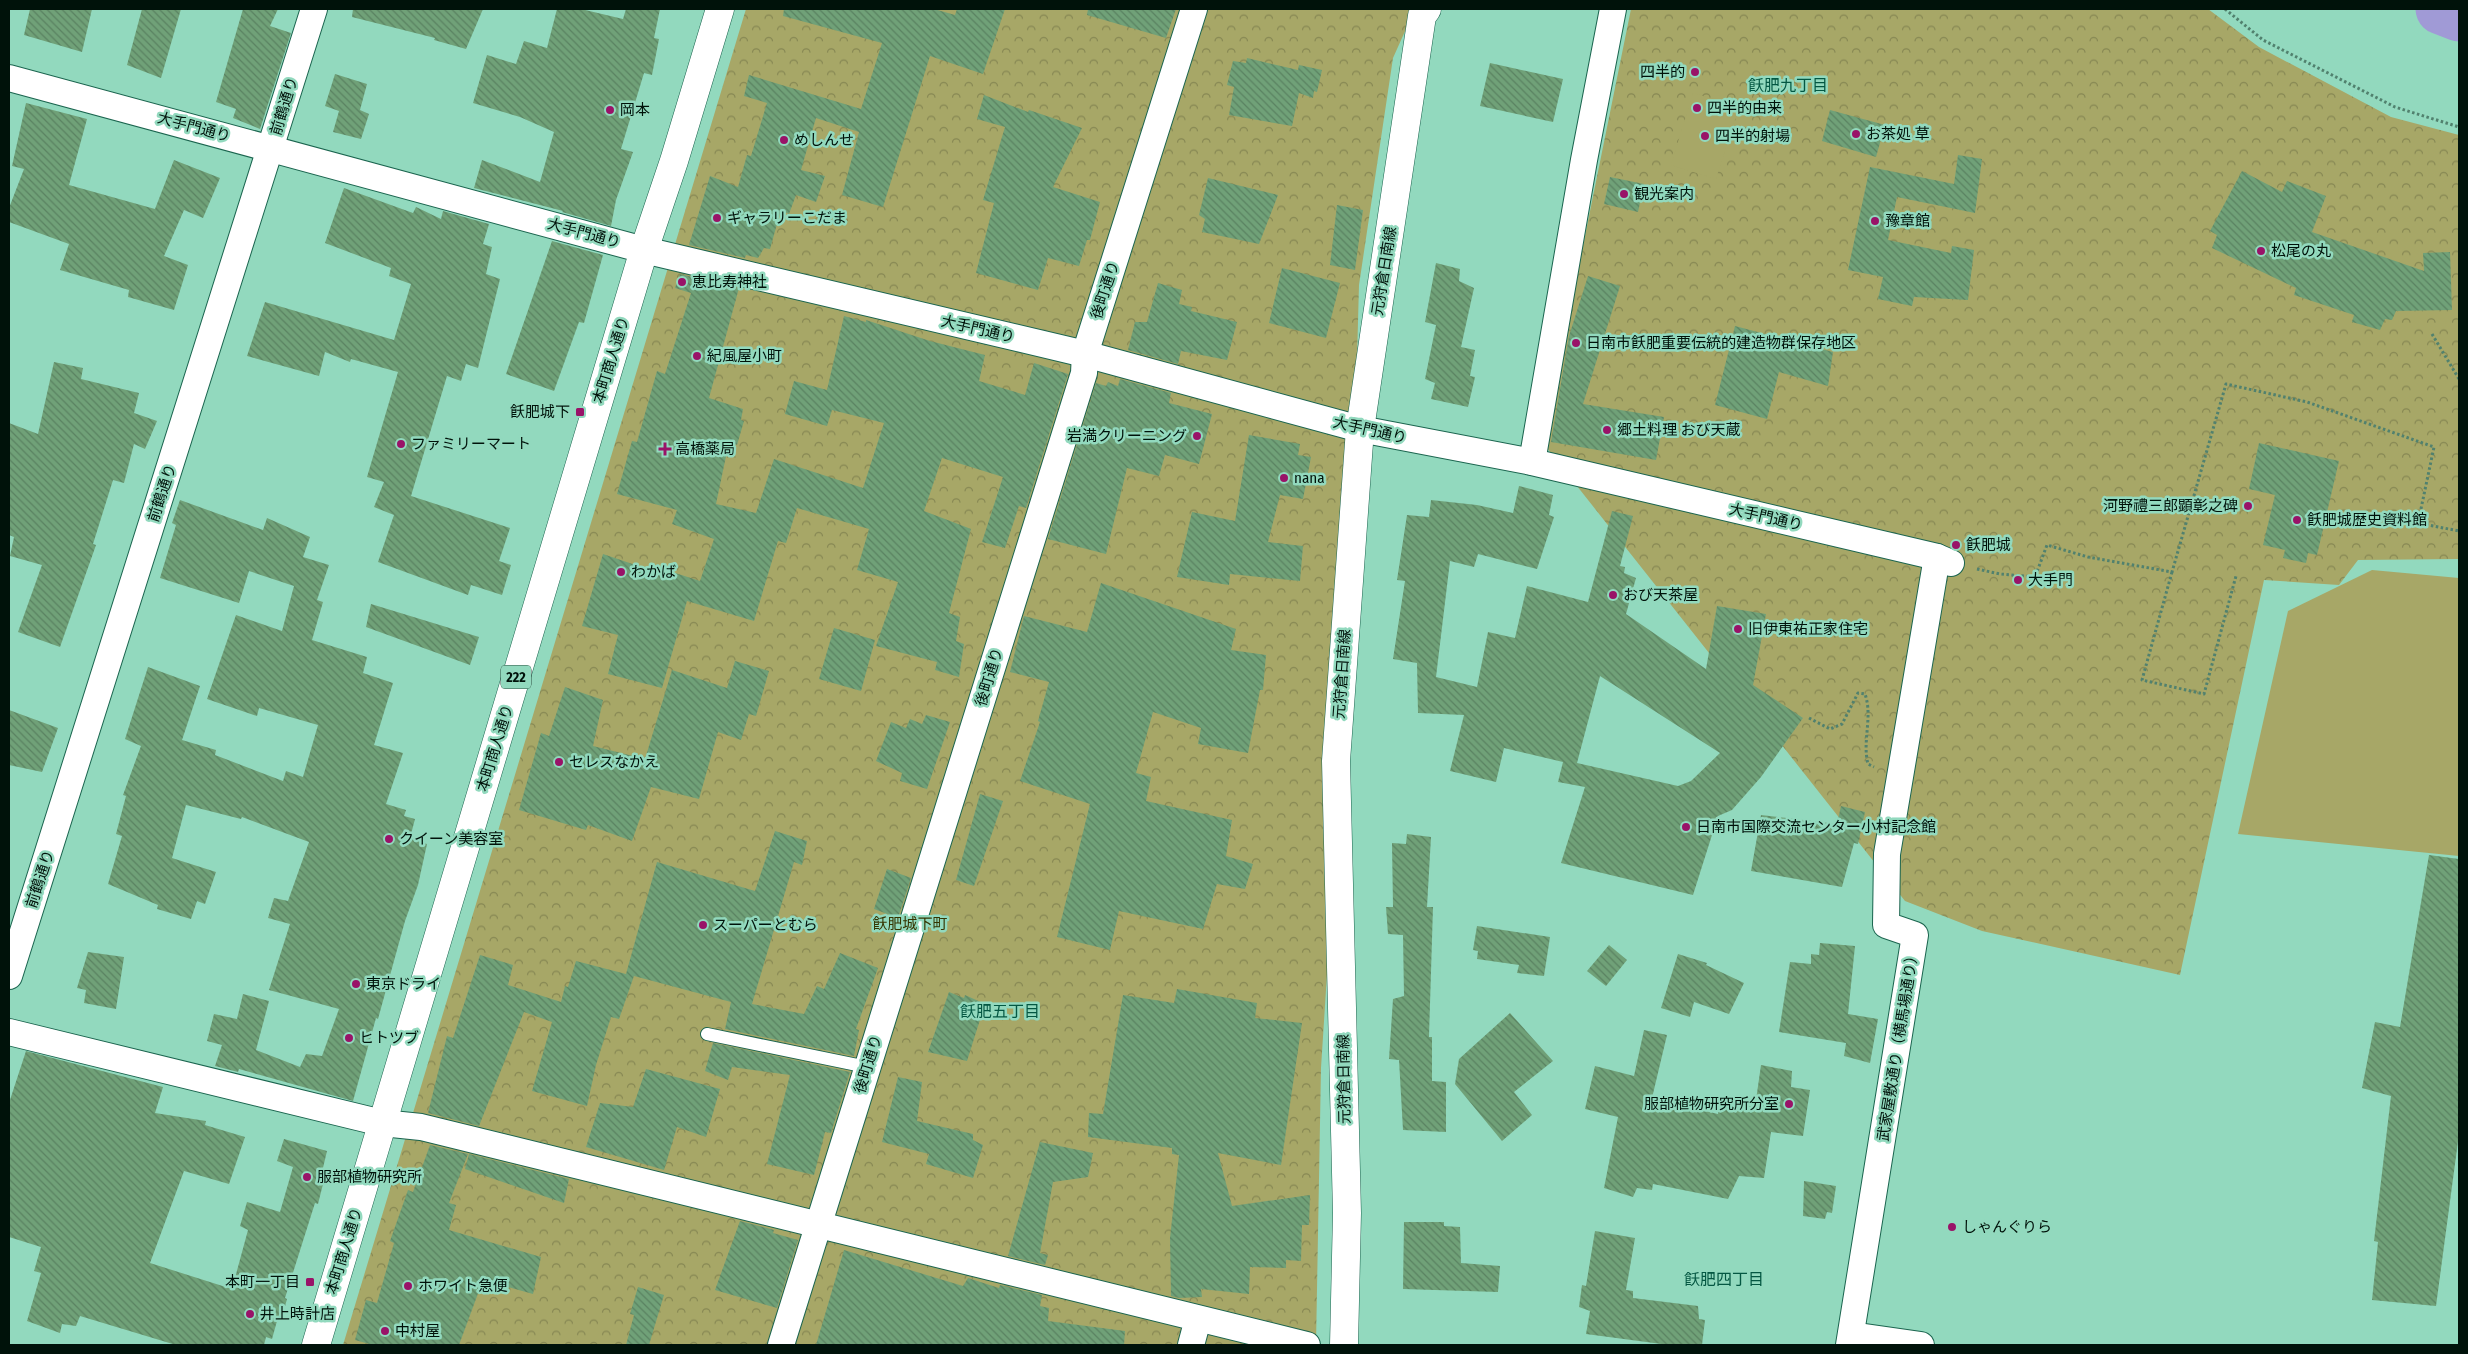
<svg xmlns="http://www.w3.org/2000/svg" width="2468" height="1354" viewBox="0 0 2468 1354" font-family="'Fira Sans Condensed','Noto Sans JP',sans-serif">
	<style>
		.forest { fill: url(#forest-crowns) }
		.garden { fill: #a7a767 }
		.lines { fill: none; stroke-linecap: round; stroke-linejoin: round }
		.river { stroke: #a09ad6; stroke-width: 51 }
		.building { fill: url(#building-back-hatch); fill-rule: evenodd }
		.lane-casing { stroke: #1b654f; stroke-width: 14 }
		.street-casing { stroke: #1b654f; stroke-width: 28 }
		.secondary-casing { stroke: #1b654f; stroke-width: 29 }
		.highway-casing { stroke: #1b654f; stroke-width: 29 }
		.path { stroke: #51816e; stroke-width: 3; stroke-dasharray: 2.5 2.5; stroke-linecap: butt }
		.lane { stroke: #fff; stroke-width: 12 }
		.street { stroke: #fff; stroke-width: 26 }
		.secondary { stroke: #fff; stroke-width: 28 }
		.highway { stroke: #fff; stroke-width: 28 }
		.poi-dot { fill: #991368; stroke: #92d9be; stroke-width: 2 }
		.labels { text-anchor: middle; stroke-width: 5; stroke-linejoin: round; paint-order: stroke }
		.shield { fill: #92d9be; stroke: #2c4e40; stroke-width: 1 }
		.shield-label { font-size: 14px; font-weight: bold; fill: #00120a }
		.poi-label { font-size: 15px; fill: #00120a; stroke: #92d9be; text-anchor: start }
		.street-label { font-size: 15px; fill: #00120a; stroke: #92d9be }
		.park-label { font-size: 15px; fill: #353400; stroke: #92d9be }
		.neighbourhood-label { font-size: 16px; fill: #045742; stroke: #92d9be }
	</style>
	<defs>
		<pattern id="forest-crowns" width="20" height="18" patternUnits="userSpaceOnUse" patternTransform="scale(1.25)"><rect width="20" height="18" fill="#a7a767"/><path d="M2 6a3 3 0 1 1 6 0M12 15a3 3 0 1 1 6 0" fill="none" stroke="#868753"/></pattern>
		<pattern id="building-back-hatch" width="6" height="6" patternUnits="userSpaceOnUse" patternTransform="scale(1.25)"><rect width="6" height="6" fill="#70a178"/><path d="M-1 5l2 2M0 0l6 6M5-1l2 2" fill="none" stroke="#5a8261"/></pattern>
	</defs>
	<rect width="100%" height="100%" fill="#92d9be"/>
	<g class="forest">
		<path d="M746,9h669l-22,49 -34,227 -7,259 -15,275 -16,249 -5,277h-973z"/>
		<path d="M1631,9h577l51,38 132,70 68,18v424l-101,1 -19,25 -75,-5 -84,395 -198,-44 -77,-30 -362,-458z"/>
	</g>
	<g class="garden">
		<path d="M1693,93l46,14 -23,72 -45,-14z"/>
		<path d="M2372,570l87,8v278l-221,-22 50,-223z"/>
	</g>
	<g class="lines">
		<path class="river" d="M2441,9l18,7"/>
	</g>
	<g class="building">
		<path d="M30,9h62l-10,43 -58,-17z"/>
		<path d="M142,9h39l-20,69 -34,-13z"/>
		<path d="M243,9h35l-8,17 21,7 -31,96 -27,-11 3,-9 -20,-7z"/>
		<path d="M353,9h130l-17,40 -32,-9 1,-2 -83,-21z"/>
		<path d="M557,9h24l42,10 3,-10h34l-6,29 5,1 -7,36 -8,-2 -23,76 12,3 -17,48 -5,26 -49,-14 1,-1 -89,-23 8,-28 58,22 14,-50 -34,-15 -47,-14 14,-48 29,9 8,-23 23,7z"/>
		<path d="M784,9h150l21,6 2,-6h48l-22,65 -53,-18 -47,151 -41,-12 17,-63 -43,-14 -15,52 24,6 -9,26 -20,-7 -7,19 -8,-4 -11,39 -6,-1 -6,10 -12,-3 -1,3 -56,-13 21,-69 28,11 9,-32 4,1 16,-53 -23,-7 5,-21 112,34 21,-66 -99,-27z"/>
		<path d="M1088,9h88l-10,29 -79,-23z"/>
		<path d="M1247,58l51,12 1,-5 23,5 -5,22 -3,-1 -1,7 -14,-5 -7,33 -63,-11 5,-28 -7,-2 6,-24 13,2z"/>
		<path d="M1490,63l73,16 -10,43 -73,-16z"/>
		<path d="M335,74l32,10 -7,26 9,4 -8,25 -28,-7 6,-21 -14,-5z"/>
		<path d="M984,95l44,17 1,-2 53,18 -29,59 47,15 -10,38h-3l-8,26 -31,-8 -10,32 -62,-17 18,-70 -11,-3 22,-73 -28,-8z"/>
		<path d="M26,103l61,16 -18,66 86,24 19,-49 46,18 -17,40 -19,-8 -20,46 24,9 -14,45 -46,-13 1,-7 -69,-20 9,-26 -60,-22v-14l15,-39 -12,-3z"/>
		<path d="M1830,110l55,15 -9,32 -54,-16z"/>
		<path d="M1958,155l24,4 -7,54 -78,-16 -9,43 63,13 1,-7 22,4 -6,50 -54,-3 -2,9 -34,-7 5,-22 -35,-7 22,-103 84,17z"/>
		<path d="M2242,171l40,21 5,-11 39,15 -14,36 112,39 -1,-18 27,-1 2,58 -56,1 -4,9 -7,-1 -5,11 -28,-8 2,-7 -60,-20 2,-7 -84,-40 5,-13 -7,-4z"/>
		<path d="M1610,177l34,7 -6,28 -34,-8z"/>
		<path d="M1208,178l70,17 -19,49 -57,-12 3,-13 -6,-4z"/>
		<path d="M344,188l69,25 3,-6 25,12 2,-8 46,13 -6,20 9,3 -6,27 14,5 -22,89 -12,-4 -5,17 -14,-5 -36,120 99,32 -11,33 12,4 -9,30 -31,-10 -3,10 -90,-33 16,-47 -20,-8 10,-25 -17,-5 31,-105 -47,-13 -1,3 -25,-10 -6,24 -72,-20 18,-54 129,38 17,-56 -22,-8 2,-8 -66,-25z"/>
		<path d="M1337,205l26,5 -8,60 -25,-5z"/>
		<path d="M552,241l51,14 -19,68 -5,-1 -25,69 -48,-17z"/>
		<path d="M1436,263l24,6 -1,12 15,7 -13,59 14,3 -5,26 5,1 -7,30 -37,-8 4,-16 -10,-4 11,-54 -11,-3z"/>
		<path d="M1282,268l58,15 -14,55 -57,-15z"/>
		<path d="M680,274l59,14 -30,110 34,11 -2,11 3,1 -7,24 -8,-3 -13,62 40,9 18,-54 89,29 21,-65 -52,-13 -5,16 -42,-12 9,-33 33,9 17,-74 22,6v-2l64,21 55,14 -6,26 46,14 9,-32 34,11 -42,134 -7,-2 -14,42 -23,-6 21,-65 -61,-19 -18,53 47,18 -22,84 11,4 -4,24 8,3 -5,33 -24,-7 2,-8 -61,-16 22,-64 -41,-12 12,-41 -72,-21 -11,35 -8,-2 -24,80 -67,-20 -25,87 -54,-14 10,-39 -36,-9 21,-72 62,21 1,-5 34,11 14,-42 -42,-15 5,-14 -60,-16 15,-53 5,1 20,-71 8,3 26,-81 -16,-5z"/>
		<path d="M1588,276l32,10 -37,118 81,13 -8,43 -105,-18 18,-106z"/>
		<path d="M1158,283l24,7 -3,14 13,3 -1,4 46,11 -10,38 -46,-9 -3,13 -50,-14 7,-28h12z"/>
		<path d="M1735,326l98,26 -5,34 -49,-14 -12,47 -52,-14z"/>
		<path d="M54,362l29,6 -2,11 58,14 -5,20 23,8 -12,28 -11,-5 -10,39 -11,-3 -20,64 3,1 -36,102 -42,-15 24,-67 -32,-9 4,-19 -5,-2v-112l29,11z"/>
		<path d="M1120,379l51,14 -2,10 43,11 -13,50 -34,-9 -6,21 -32,-8 -21,86 -58,-15 48,-156 10,3 2,-4 10,4z"/>
		<path d="M1249,435l51,9 -2,11 13,2 -8,42 -23,-4 -12,47 35,4 -3,35 -70,-7 -1,11 -52,-8 15,-65 43,9z"/>
		<path d="M2259,443l80,18 -22,94 -9,-2 -2,10 -23,-5 2,-8 -22,-5 12,-50 -26,-6z"/>
		<path d="M1519,486l34,9 -4,20 5,2 -17,52 -59,-15 -4,13 -24,-6 -14,116 41,10 11,-55 27,6 12,-52 61,16 24,-91 21,5 -13,50 5,1 -1,6 12,5 -10,36 80,55 11,-63 49,8 -13,71 50,33 -42,59 -29,33 -14,6 -25,79 -132,-32 24,-76 -27,-5 5,-20 -59,-14 -8,34 -46,-11 14,-56 -46,-2 -1,-50 -24,-4 12,-78 -8,-1 10,-65 22,2 2,-17 46,5 36,8zM1600,676l120,77 -29,28 -13,5 -101,-23z"/>
		<path d="M180,500l83,30 4,-12 43,19 -7,20 26,8 -12,35 6,2 -11,38 55,17 -4,16 30,10 -19,62 29,8 -17,51 20,6 -2,6 11,3 -5,19 17,6 -9,41 -13,36 -27,98 -2,-1 -23,83 -114,-32 -1,3 -23,-6 7,-21 -15,-4 7,-27 23,5 6,-25 26,7 -13,49 44,17 6,-13 16,2 17,-47 -70,-19 21,-66 -22,-6 6,-20 14,3 21,-59 -67,-25 -1,2 -55,-14 -14,53 44,14 -11,32 -8,-3 -6,18 -34,-10 1,-4 -50,-21 14,-48 -6,-2 10,-38 -3,-1 18,-49 -16,-7 23,-72 52,19 -18,54 34,10 -1,5 68,26 3,-10 17,6 15,-52 -59,-17 -2,8 -50,-17 29,-84 46,16 12,-45 -45,-15 -10,32 -79,-25 16,-53 -4,-2z"/>
		<path d="M1101,583l135,46 -5,21 35,5 -3,35h-3l-12,63 -50,-9 3,-16 -48,-16 -17,61 15,4 -5,24 86,19 -6,36 27,8 -8,25 -28,-5 -14,45 -84,-18 -9,39 -53,-13 33,-133 -70,-23 20,-59 -2,-1 11,-39 -39,-10 14,-56 63,16z"/>
		<path d="M371,604l108,33 -9,28 -104,-38z"/>
		<path d="M834,628l41,12 -14,51 -42,-12z"/>
		<path d="M735,661l34,10 -13,45 -7,-2 -8,26 -23,-8 -19,67 -48,-12 -19,54 -44,-16 -2,5 -67,-20 22,-77 8,3 16,-49 38,13 -10,46 52,13 27,-89 55,18z"/>
		<path d="M9,710l49,18 -16,44 -33,-7z"/>
		<path d="M926,715l24,7 -23,67 -27,-8 2,-8 -26,-12 15,-39 15,6 4,-9 12,5z"/>
		<path d="M980,794l23,7 -29,85 -18,-6z"/>
		<path d="M1841,806l24,6 -7,32 -4,-1 -12,44 -91,-16 10,-56 76,9z"/>
		<path d="M775,831l32,10 -5,24 -8,-3 -42,142 52,10 13,-28 7,3 16,-36 38,15 -22,61 3,1 -5,26 -129,-27 6,-27 -97,-26 -15,43 -8,-2 -15,48 -9,41 -55,-15 20,-69 -28,-10 -45,114 -51,-13 19,-77 6,2 27,-83 33,10 -5,20 53,17 4,-16 3,1 8,-26 50,13 31,-112 98,29z"/>
		<path d="M1407,834l24,3 -4,70h6l-4,130h3v44l14,1v50l-43,-2 -4,-70 -10,-1 4,-60 11,-3 -1,-61 -15,-1 -2,-27h7l-1,-64 14,1z"/>
		<path d="M2429,855l30,4v275l-23,172 -64,-6 6,-58 -4,-1 17,-145 -29,-8 13,-66 25,5z"/>
		<path d="M887,869l24,9 -13,40 -24,-9z"/>
		<path d="M1477,926l73,11 -6,39 -27,-3 2,-8 -42,-6 1,-8 -5,-1z"/>
		<path d="M1820,943l35,3 -7,68 30,5 -8,44 -26,-7 2,-13 -67,-11 11,-70 21,2v-10l8,1z"/>
		<path d="M1609,945l18,15 -21,26 -19,-15z"/>
		<path d="M88,952l36,5 -8,52 -32,-6 2,-13 -9,-2z"/>
		<path d="M1678,954l29,9 -1,2 38,18 -15,31 -35,-12 -4,15 -29,-9z"/>
		<path d="M1177,989l80,14 -2,15 47,5 -21,142 -63,-12 14,53 78,-11 -1,30h-7l-1,36 -15,-1v8l-36,-1 -1,27 -48,-5 1,8 -23,1 -8,-2 -1,-58 9,-83 -7,-1v-6l-84,-11 1,-24 14,1 20,-119 51,8z"/>
		<path d="M949,992l15,6 1,-3 20,9 -18,57 -39,-9z"/>
		<path d="M1510,1013l43,48 -39,31 18,23 -30,26 -47,-57 4,-25z"/>
		<path d="M1644,1030l23,5 -15,63 66,16 1,-12 36,5 6,-42 31,6 -1,16 19,3 -7,46 -32,-4 -7,46 -25,-2 -11,23 -75,-15 -1,6 -15,-2 -4,9 -29,-9 14,-71 -33,-8 10,-43 39,10z"/>
		<path d="M713,1043l137,29 -19,61 -6,-1 -11,43 -47,-11 23,-89 -58,-8 -4,13 -23,-9z"/>
		<path d="M26,1051l137,36 -8,26 51,8 -1,4 40,12 -16,47 -45,-13 -34,92 82,26 16,-59 -8,-4 7,-24 33,10 13,-45 -16,-6 7,-22 43,12 -5,21h4l-8,32 -3,-1 -30,95 2,1 -6,22h-4l-5,18 -6,-2 -2,8h-88l-96,-29 -4,10 -14,-2 -2,9 -33,-12 14,-48 -7,-2 7,-24 -32,-10v-134z"/>
		<path d="M646,1069l74,20 -14,48 -29,-10 -13,43 -78,-23 14,-44 33,4z"/>
		<path d="M898,1077l24,5 -5,39 56,13v6l10,5 -10,33 -47,-14 3,-10 -47,-12z"/>
		<path d="M1040,1142l53,11 -5,24 -35,5 -13,71 8,2 -3,10 -37,-9z"/>
		<path d="M430,1145l38,9 -19,49 7,2 -7,25 92,27 -8,37 -50,-14 -24,65h-86l-18,-5 11,-40 11,3 17,-60 -4,-2 18,-51 5,2z"/>
		<path d="M469,1154l100,25 -5,24 -99,-34z"/>
		<path d="M1804,1181l32,5 -4,27 -5,-1 -2,7 -22,-3z"/>
		<path d="M740,1221l34,9 -1,3 25,7 -21,68 -62,-18z"/>
		<path d="M1404,1222h40v4l16,1 1,36 39,3 -2,26 -95,-3z"/>
		<path d="M1595,1231l40,7 -9,52 7,1v7l65,8 1,13 6,1 -3,25h-33l-83,-11 4,-23 -11,-4 3,-22 4,1z"/>
		<path d="M844,1250l119,36 5,-8 31,10 1,-3 42,10 -2,11 9,2 -1,13 77,10 -1,14h-308z"/>
		<path d="M638,1287l26,8 -15,50h-23l8,-30 -4,-1z"/>
	</g>
	<g class="lines">
		<defs>
			<path id="lane" d="M707,1034l160,33"/>
			<g id="street">
				<path d="M9,78l635,172 441,104 275,75 172,33 405,95 14,6"/>
				<path d="M1532,462l52,-302 29,-151"/>
				<path d="M9,976l305,-967"/>
				<path d="M9,1032l373,91 39,4 886,218"/>
				<path d="M1851,1335l70,10"/>
				<path d="M781,1345l303,-972 1,-19 109,-345"/>
				<path d="M1191,1345l7,-26"/>
				<path d="M1849,1345l66,-410 -29,-10 1,-71 50,-297"/>
			</g>
			<path id="secondary" d="M1344,1345l3,-132 -11,-452 24,-332 62,-413 5,-7"/>
			<path id="highway" d="M316,1345l328,-1095 30,-89 46,-152"/>
		</defs>
		<use href="#lane" class="lane-casing"/>
		<use href="#street" class="street-casing"/>
		<use href="#secondary" class="secondary-casing"/>
		<use href="#highway" class="highway-casing"/>
		<g class="path">
			<path d="M2225,9l38,31 132,67 64,20"/>
			<path d="M2432,334l27,45"/>
			<path d="M1977,569l23,5 35,3 12,-32 41,12 84,15 54,-188 81,18 127,45 -16,76 41,8"/>
			<path d="M2172,572l-30,108 62,14 32,-118"/>
			<path d="M1809,718l21,11 12,-5 16,-31 7,1c8,23 -3,47 3,70l6,3"/>
		</g>
		<use href="#lane" class="lane"/>
		<use href="#street" class="street"/>
		<use href="#secondary" class="secondary"/>
		<use href="#highway" class="highway"/>
	</g>
	<g class="poi-dot">
		<circle cx="1695" cy="72" r="5"/>
		<circle cx="1697" cy="108" r="5"/>
		<circle cx="610" cy="110" r="5"/>
		<circle cx="1856" cy="134" r="5"/>
		<circle cx="1705" cy="136" r="5"/>
		<circle cx="784" cy="140" r="5"/>
		<circle cx="1624" cy="194" r="5"/>
		<circle cx="717" cy="218" r="5"/>
		<circle cx="1875" cy="221" r="5"/>
		<circle cx="2261" cy="251" r="5"/>
		<circle cx="682" cy="282" r="5"/>
		<circle cx="1576" cy="343" r="5"/>
		<circle cx="697" cy="356" r="5"/>
		<rect x="575" y="407" width="10" height="10" rx="2.5"/>
		<circle cx="1607" cy="430" r="5"/>
		<circle cx="1197" cy="436" r="5"/>
		<circle cx="401" cy="444" r="5"/>
		<path d="M662.5 441.5h5v5h5v5h-5v5h-5v-5h-5v-5h5z"/>
		<circle cx="1284" cy="478" r="5"/>
		<circle cx="2248" cy="506" r="5"/>
		<circle cx="2297" cy="520" r="5"/>
		<circle cx="1956" cy="545" r="5"/>
		<circle cx="621" cy="572" r="5"/>
		<circle cx="2018" cy="580" r="5"/>
		<circle cx="1613" cy="595" r="5"/>
		<circle cx="1738" cy="629" r="5"/>
		<circle cx="559" cy="762" r="5"/>
		<circle cx="1686" cy="827" r="5"/>
		<circle cx="389" cy="839" r="5"/>
		<circle cx="703" cy="925" r="5"/>
		<circle cx="356" cy="984" r="5"/>
		<circle cx="349" cy="1038" r="5"/>
		<circle cx="1789" cy="1104" r="5"/>
		<circle cx="307" cy="1177" r="5"/>
		<circle cx="1952" cy="1227" r="5"/>
		<rect x="305" y="1277" width="10" height="10" rx="2.5"/>
		<circle cx="408" cy="1286" r="5"/>
		<circle cx="250" cy="1314" r="5"/>
		<circle cx="385" cy="1331" r="5"/>
	</g>
	<g class="labels">
		<rect class="shield" x="501" y="665.5" width="30" height="23" rx="4"/>
		<g class="shield-label">
			<text x="516" y="682">222</text>
		</g>
		<g class="poi-label">
			<text x="1685" y="77" text-anchor="end">四半的</text>
			<text x="1707" y="113">四半的由来</text>
			<text x="620" y="115">岡本</text>
			<text x="1866" y="139">お茶処 草</text>
			<text x="1715" y="141">四半的射場</text>
			<text x="794" y="145">めしんせ</text>
			<text x="1634" y="199">観光案内</text>
			<text x="727" y="223">ギャラリーこだま</text>
			<text x="1885" y="226">豫章館</text>
			<text x="2271" y="256">松尾の丸</text>
			<text x="692" y="287">恵比寿神社</text>
			<text x="1586" y="348">日南市飫肥重要伝統的建造物群保存地区</text>
			<text x="707" y="361">紀風屋小町</text>
			<text x="570" y="417" text-anchor="end">飫肥城下</text>
			<text x="1617" y="435">郷土料理 おび天蔵</text>
			<text x="1187" y="441" text-anchor="end">岩満クリーニング</text>
			<text x="411" y="449">ファミリーマート</text>
			<text x="675" y="454">高橋薬局</text>
			<text x="1294" y="483">nana</text>
			<text x="2238" y="511" text-anchor="end">河野禮三郎顕彰之碑</text>
			<text x="2307" y="525">飫肥城歴史資料館</text>
			<text x="1966" y="550">飫肥城</text>
			<text x="631" y="577">わかば</text>
			<text x="2028" y="585">大手門</text>
			<text x="1623" y="600">おび天茶屋</text>
			<text x="1748" y="634">旧伊東祐正家住宅</text>
			<text x="569" y="767">セレスなかえ</text>
			<text x="1696" y="832">日南市国際交流センター小村記念館</text>
			<text x="399" y="844">クイーン美容室</text>
			<text x="713" y="930">スーパーとむら</text>
			<text x="366" y="989">東京ドライ</text>
			<text x="359" y="1043">ヒトツブ</text>
			<text x="1779" y="1109" text-anchor="end">服部植物研究所分室</text>
			<text x="317" y="1182">服部植物研究所</text>
			<text x="1962" y="1232">しゃんぐりら</text>
			<text x="300" y="1287" text-anchor="end">本町一丁目</text>
			<text x="418" y="1291">ホワイト急便</text>
			<text x="260" y="1319">井上時計店</text>
			<text x="395" y="1336">中村屋</text>
		</g>
		<g class="street-label">
			<text transform="translate(284 106) rotate(-73)" y="5">前鶴通り</text>
			<text transform="translate(194 127) rotate(15)" y="5">大手門通り</text>
			<text transform="translate(584 233) rotate(15)" y="5">大手門通り</text>
			<text transform="translate(1384 271) rotate(-81)" y="5">元狩倉日南線</text>
			<text transform="translate(1105 290) rotate(-72)" y="5">後町通り</text>
			<text transform="translate(978 329) rotate(13)" y="5">大手門通り</text>
			<text transform="translate(611 360) rotate(-73)" y="5">本町商人通り</text>
			<text transform="translate(1370 430) rotate(13)" y="5">大手門通り</text>
			<text transform="translate(162 493) rotate(-72)" y="5">前鶴通り</text>
			<text transform="translate(1766 517) rotate(13)" y="5">大手門通り</text>
			<text transform="translate(1342 674) rotate(-86)" y="5">元狩倉日南線</text>
			<text transform="translate(989 677) rotate(-73)" y="5">後町通り</text>
			<text transform="translate(495 748) rotate(-73)" y="5">本町商人通り</text>
			<text transform="translate(40 879) rotate(-72)" y="5">前鶴通り</text>
			<text transform="translate(1898 1045) rotate(-81)" y="5">武家屋敷通り（横馬場通り）</text>
			<text transform="translate(868 1064) rotate(-73)" y="5">後町通り</text>
			<text transform="translate(1344 1079) rotate(-91)" y="5">元狩倉日南線</text>
			<text transform="translate(344 1251) rotate(-73)" y="5">本町商人通り</text>
		</g>
		<g class="park-label">
			<text x="910" y="929">飫肥城下町</text>
		</g>
		<g class="neighbourhood-label">
			<text x="1788" y="91">飫肥九丁目</text>
			<text x="1000" y="1017">飫肥五丁目</text>
			<text x="1724" y="1285">飫肥四丁目</text>
		</g>
	</g>
	<rect width="2468" height="1354" fill="none" stroke="#00120a" stroke-width="20"/>
</svg>
